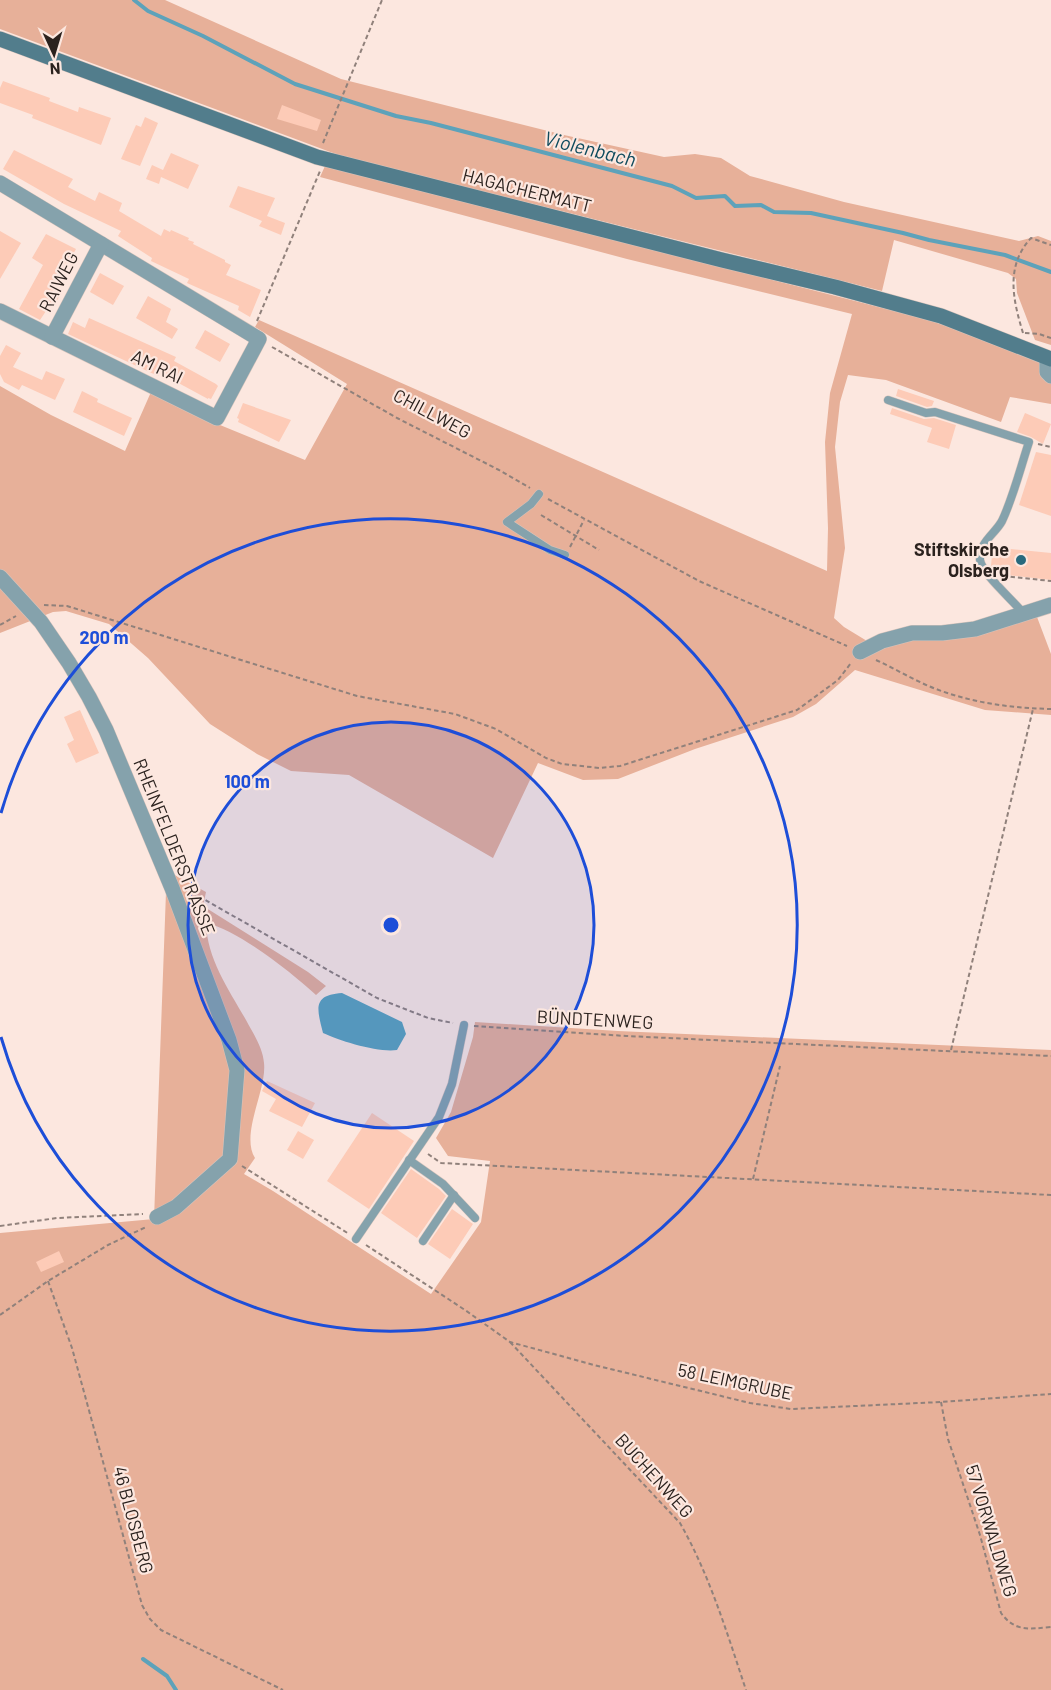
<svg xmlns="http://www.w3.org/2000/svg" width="1051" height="1690" viewBox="0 0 1051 1690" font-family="Barlow,sans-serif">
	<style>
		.green { fill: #e7b099 }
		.water { fill: #5da2ba }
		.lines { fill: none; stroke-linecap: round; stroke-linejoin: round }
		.stream { stroke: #5da2ba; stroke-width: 4 }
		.building { fill: #fdcbb7 }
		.lane-casing { stroke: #d6c4bc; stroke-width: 9 }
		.street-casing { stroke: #d6c4bc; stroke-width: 16 }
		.secondary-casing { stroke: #d6c4bc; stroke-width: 16 }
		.path { stroke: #90817b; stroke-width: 2; stroke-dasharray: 4.5 3; stroke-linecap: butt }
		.lane { stroke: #85a2ac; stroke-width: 8 }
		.street { stroke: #85a2ac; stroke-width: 15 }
		.secondary { stroke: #527d8c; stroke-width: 15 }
		.ring { fill: none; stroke: #1d4ed8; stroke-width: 3 }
		.poi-dot { fill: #28697d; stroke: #fce7df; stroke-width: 2 }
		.labels { text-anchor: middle; stroke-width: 4.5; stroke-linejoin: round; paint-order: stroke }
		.street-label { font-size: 18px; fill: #2b221e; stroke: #fce7df }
		.poi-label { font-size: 18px; font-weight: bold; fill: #2b221e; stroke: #fce7df; text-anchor: end }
		.water-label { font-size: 20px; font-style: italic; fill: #0f4b5d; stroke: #fce7df }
		.centre { fill: #1d4ed8; stroke: #fce7df; stroke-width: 3 }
		.ring-label { font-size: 18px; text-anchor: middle; font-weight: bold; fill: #1d4ed8; stroke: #fce7df; stroke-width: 4.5; stroke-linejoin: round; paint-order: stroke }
	</style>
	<rect width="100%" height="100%" fill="#fce7df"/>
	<g class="green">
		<path d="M0,0h165l176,79 223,56 100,22 31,-3 26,4 29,18 94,26 175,39 19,-5 13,5v104l-16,-5 -18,-47 -1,-14 -8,-6 -114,-33 -12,51 -541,-135 -341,-127z"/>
		<path d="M325,166l597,152 46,15 83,33v38l-41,-7 -9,25 -115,-42 -38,-5 -8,27 -5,45 10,101 -11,70 10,9 23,14 170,-24 14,37v61l-66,-5 -130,-40 -39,34 -23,13 -98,32 -77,30 -35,1 -45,-17 -45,95 -144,-83 -58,-4 -34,-17 -47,-30 -62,-66 -39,-34 -43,-13 -13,1 -53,21v-247l51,29 74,36 26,-59 69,33 85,35 42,-76 -92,-57 4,-7 568,251 1,-43 -3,-86 5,-49 22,-79 -225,-55 -307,-82z"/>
		<path d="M171,873l35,19 -3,14 105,66 18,14 -10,9c-25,-23 -78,-65 -110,-72 1,36 23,67 40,97 7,13 17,28 18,43 3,27 -24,71 -9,95l-11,16 29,17 158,103 50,-72 9,-61 -42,-5 -12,-18 15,-26 22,-75 2,-15 143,9 433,19v640h-1051v-457l154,-14 12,-327z"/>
	</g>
	<path class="water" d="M342,993l60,29 4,12 -9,16c-18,3 -57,-9 -74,-17 -6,-24 -11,-38 19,-40z"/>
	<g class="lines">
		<g class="stream">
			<path d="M134,0l14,11 55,25 92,48 101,32 35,7 241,63 24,12 29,-2 10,10 26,-1 13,7 37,1 92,20 26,7 76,15 46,17"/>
			<path d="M143,1659l24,17 9,14"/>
		</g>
	</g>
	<g class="building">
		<path d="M3,81l47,17 -1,3 29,11 1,-5 32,11 -10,27 -69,-27 1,-3 -33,-12v-15z"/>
		<path d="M282,105l39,15 -4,11 -40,-12z"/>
		<path d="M145,117l13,6 -18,43 -19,-7 15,-34 5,2z"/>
		<path d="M14,150l59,29 -5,8 27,14 4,-9 23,11 -3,8 42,25 3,-7 6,3 1,-2 18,8 -1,2 6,2 -1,2 32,16v2l6,3 -5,10 35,15 -11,27 -12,-7 1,-4 -52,-23 2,-4 -38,-18 1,-3 -34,-22 3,-5 -57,-27 -61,-35z"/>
		<path d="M171,153l28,12 -11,24 -27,-12 -2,7 -13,-5 6,-14 11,5z"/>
		<path d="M238,186l37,12 -8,18 18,7 -4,12 -22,-9 3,-5 -33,-14z"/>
		<path d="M0,231l21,12 -21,36z"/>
		<path d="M46,234l30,15 -23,41 7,5 -5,9 -3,-2 -12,18 -21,-11 24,-44 -11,-7z"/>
		<path d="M100,273l24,13 -11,19 -23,-13z"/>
		<path d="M148,296l23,13 -5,13 12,7 -6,10 -36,-21z"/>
		<path d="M89,318l87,39 -2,4 42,23 2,2 -7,13 -3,-1v1l-48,-26 -2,3 -90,-42 5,-12 12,6z"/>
		<path d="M205,330l25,14 -10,18 -25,-14z"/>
		<path d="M6,345l15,8 -8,14 29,13 4,-9 19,8 -10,21 -33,-15 -3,5 -15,-8 -4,-8v-18z"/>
		<path d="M898,389l36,12 -2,5 -5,1 -31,-11z"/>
		<path d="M82,391l16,8 -1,3 35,16 -8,18 -51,-24z"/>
		<path d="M243,403l48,17 -12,22 -41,-20 1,-3 -2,-1z"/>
		<path d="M892,408l32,11 10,-1 22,7 -7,24 -22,-7 5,-14 -42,-14z"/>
		<path d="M1025,413l26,11 -8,20 -12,-7 -14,-5z"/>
		<path d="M1036,452l15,3v61l-32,-11z"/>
		<path d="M1001,548l50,5v27l-54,-6 -6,-8 1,-11z"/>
		<path d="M80,710l19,43 -23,10 -9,-19 7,-4 -10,-23z"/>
		<path d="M267,1081l48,22 -13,24 -33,-16 7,-12 -14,-8z"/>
		<path d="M372,1113l42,28 -45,68 -42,-28z"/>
		<path d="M298,1131l16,9 -11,19 -16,-9z"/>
		<path d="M411,1169l28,20 7,7 -29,42 -36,-25z"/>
		<path d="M452,1209l21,15 -23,35 -22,-15z"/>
		<path d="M59,1251l5,11 -23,10 -5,-10z"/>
	</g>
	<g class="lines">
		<defs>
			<g id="lane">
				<path d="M888,400l38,13 9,-1 94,30c-8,24 -16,56 -27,79 -7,13 -23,21 -22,39 2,14 33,40 43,53"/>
				<path d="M539,494l-8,10 -24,18 43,28 15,5"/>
				<path d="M409,1160l34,24 32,34"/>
				<path d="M356,1239l83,-122 13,-33 12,-59"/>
				<path d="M423,1241l31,-46"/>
			</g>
			<g id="street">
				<path d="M0,183l259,156 -42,79 -217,-107"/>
				<path d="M52,337l49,-93"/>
				<path d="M1047,358v14l4,4"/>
				<path d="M0,577l41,45 28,41 20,34 17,33 66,158 57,152 8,30 -7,89 -54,48 -19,10"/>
				<path d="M860,652l22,-11 30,-8h30l33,-4 76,-24"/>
			</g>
			<path id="secondary" d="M0,39l317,118 405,103 113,27 106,29 110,43"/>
		</defs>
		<use href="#lane" class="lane-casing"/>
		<use href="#street" class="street-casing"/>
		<use href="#secondary" class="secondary-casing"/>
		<g class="path">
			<path d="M323,143l59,-143"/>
			<path d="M257,321l63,-150"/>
			<path d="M1023,333c-10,-33 -18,-67 8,-95l20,7"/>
			<path d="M1025,333l14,1 12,4"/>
			<path d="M272,347l125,71 102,52 31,18"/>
			<path d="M1038,444l13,3"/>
			<path d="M548,499l151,82 148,65"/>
			<path d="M541,515l58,35"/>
			<path d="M570,547l14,-27"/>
			<path d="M1003,576l48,5"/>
			<path d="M44,605l23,1 290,90 98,18 41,15 50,29 16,6 38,4 20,-2 177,-56 41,-30 13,-17"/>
			<path d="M0,625l16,-9"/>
			<path d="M876,660c20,9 39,21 60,29 37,14 75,19 115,20"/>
			<path d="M186,889l191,109 51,20 25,5"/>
			<path d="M474,1026l152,10 425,20"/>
			<path d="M951,1050l82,-341"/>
			<path d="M428,1154l13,9 610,32"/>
			<path d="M242,1166l107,68"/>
			<path d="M753,1179l27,-113"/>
			<path d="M0,1226l57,-8 86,-4"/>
			<path d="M366,1245l99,65 45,32 84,23 156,38 41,6 150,-7 110,-8"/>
			<path d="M48,1281l24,67 70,257 8,14 11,11 122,60"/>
			<path d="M0,1315l48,-34 60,-36 38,-18"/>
			<path d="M510,1342l170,181c30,53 47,110 66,167"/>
			<path d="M941,1402l7,37 32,96 21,78c14,19 28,16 50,14"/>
		</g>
		<use href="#lane" class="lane"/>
		<use href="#street" class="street"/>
		<use href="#secondary" class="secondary"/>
	</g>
	<circle cx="391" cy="925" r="203" fill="#1d4ed8" fill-opacity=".12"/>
	<g class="ring">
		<circle cx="391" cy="925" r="203"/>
		<path d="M1 813A406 406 0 1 1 1 1037"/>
	</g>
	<circle class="poi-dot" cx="1021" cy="560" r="6"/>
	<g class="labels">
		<g class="street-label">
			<text transform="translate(527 191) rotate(14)" y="6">HAGACHERMATT</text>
			<text transform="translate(59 282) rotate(-63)" y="6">RAIWEG</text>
			<text transform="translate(157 367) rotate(26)" y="6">AM RAI</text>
			<text transform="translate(432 414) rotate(28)" y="6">CHILLWEG</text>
			<text transform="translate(174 847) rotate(68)" y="6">RHEINFELDERSTRASSE</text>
			<text transform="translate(595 1020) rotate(3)" y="6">BÜNDTENWEG</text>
			<text transform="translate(735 1382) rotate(12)" y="6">58 LEIMGRUBE</text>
			<text transform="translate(654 1476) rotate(48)" y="6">BUCHENWEG</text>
			<text transform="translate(133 1520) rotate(75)" y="6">46 BLOSBERG</text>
			<text transform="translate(991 1531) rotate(73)" y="6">57 VORWALDWEG</text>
		</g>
		<g class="poi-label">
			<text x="1009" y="556">Stiftskirche<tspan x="1009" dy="21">Olsberg</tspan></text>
		</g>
		<g class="water-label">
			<text transform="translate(590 149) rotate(14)" y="7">Violenbach</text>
		</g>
	</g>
	<circle cx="391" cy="925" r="9" class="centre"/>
	<g class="ring-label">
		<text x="104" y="644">200 m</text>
		<text x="247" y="788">100 m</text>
	</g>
	<g transform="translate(54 54) rotate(176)" stroke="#fce7df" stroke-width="4.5" paint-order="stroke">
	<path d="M0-4.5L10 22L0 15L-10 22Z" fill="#2b221e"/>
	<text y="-9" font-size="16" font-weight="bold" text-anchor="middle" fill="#2b221e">N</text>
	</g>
</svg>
